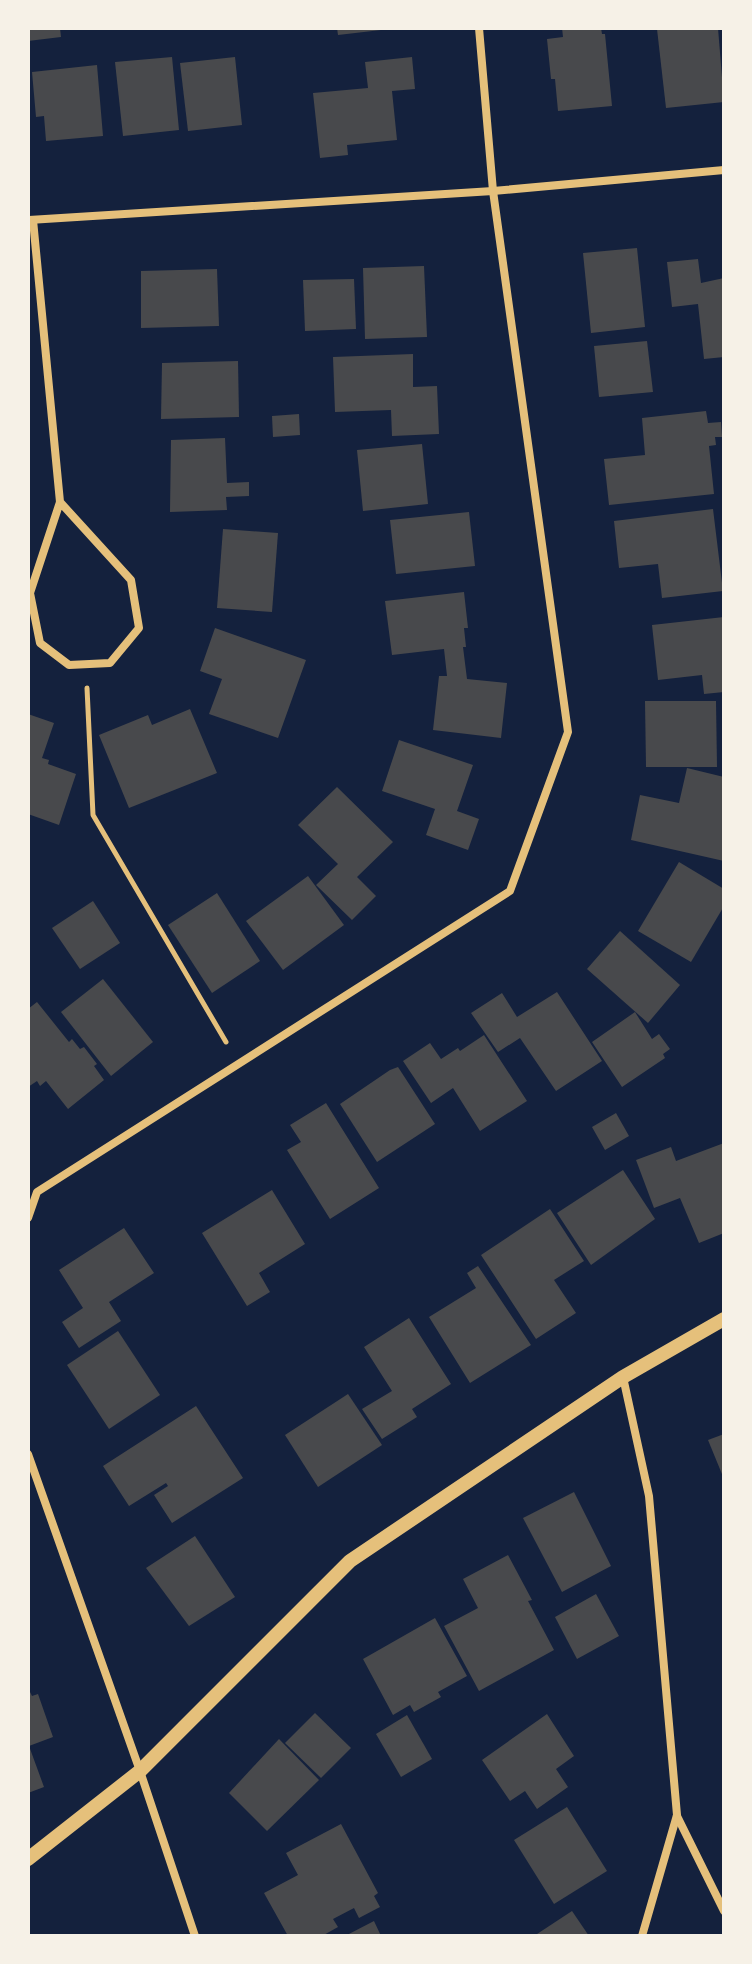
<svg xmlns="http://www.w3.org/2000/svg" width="752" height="1964" viewBox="0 0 752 1964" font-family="'Sofia Sans Condensed',sans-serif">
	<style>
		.building { fill: #48494c }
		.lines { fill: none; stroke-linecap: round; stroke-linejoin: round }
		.path { stroke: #e5c07b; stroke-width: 5 }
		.minor { stroke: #e5c07b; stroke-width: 8 }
		.tertiary { stroke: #e5c07b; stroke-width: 14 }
	</style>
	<rect width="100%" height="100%" fill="#14213d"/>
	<g class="building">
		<path d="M28,28h32l1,9 -33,4z"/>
		<path d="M337,28h43l1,2 -43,5z"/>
		<path d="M562,28h39l1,6h3l7,72 -54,5 -3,-32h-4l-4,-40 16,-2z"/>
		<path d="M718,28l6,74 -58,6 -9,-79z"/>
		<path d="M172,57l7,73 -56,6 -8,-74z"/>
		<path d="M235,57l7,68 -54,6 -8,-68z"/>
		<path d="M412,57l3,32 -23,2 5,49 -50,5 1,10 -28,3 -7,-65 55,-5 -3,-26z"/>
		<path d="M97,65l6,71 -57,5 -2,-25 -8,1 -4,-45z"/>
		<path d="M637,248l8,79 -54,6 -8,-80z"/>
		<path d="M698,259l3,24 23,-5v79l-20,2 -6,-55 -26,3 -5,-45z"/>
		<path d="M424,266l3,71 -62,2 -2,-71z"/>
		<path d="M217,269l2,57 -78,2v-57z"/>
		<path d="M354,279l2,50 -51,2 -2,-51z"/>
		<path d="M647,341l6,51 -54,5 -5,-51z"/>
		<path d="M413,354v33l24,-1 2,48 -47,2 -1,-26 -56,2 -2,-55z"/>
		<path d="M238,361l1,56 -78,2 1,-56z"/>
		<path d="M706,411l2,12 13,-1 1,15h-7l1,8 -7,1 5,48 -105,11 -5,-46 41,-4 -3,-37z"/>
		<path d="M299,414l1,21 -27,2 -1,-21z"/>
		<path d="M225,438l2,45 22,-1v14l-23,1 1,13 -57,2 1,-72z"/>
		<path d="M422,444l6,60 -65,7 -6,-61z"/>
		<path d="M713,509l10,82 -61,7 -4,-34 -39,4 -5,-47z"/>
		<path d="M469,512l6,54 -79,8 -6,-54z"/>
		<path d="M223,529l55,4 -6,79 -55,-4z"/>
		<path d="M464,592l4,36h-4l2,19h-3l4,32 40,4 -6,55 -68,-8 6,-54h8l-3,-27 -52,6 -7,-54z"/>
		<path d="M724,617v75l-20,2 -2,-19 -44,5 -6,-55z"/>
		<path d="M215,628l91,32 -28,78 -69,-24 13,-35 -22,-8z"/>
		<path d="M645,701h71l1,66h-71z"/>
		<path d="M190,709l27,64 -88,35 -30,-73 49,-20 4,10z"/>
		<path d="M28,714l26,9 -12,35 7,2 -1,4 28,10 -17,51 -31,-11z"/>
		<path d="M399,740l74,25 -16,46 22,8 -11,31 -42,-15 9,-26 -53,-18z"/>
		<path d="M687,768l37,9v84l-93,-21 9,-45 39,8z"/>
		<path d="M337,787l56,55 -36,35 19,19 -24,24 -36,-35 22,-21 -40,-39z"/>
		<path d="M679,862l45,27v17l-33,56 -53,-31z"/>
		<path d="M308,876l36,49 -61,45 -37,-49z"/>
		<path d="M217,893l43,68 -48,32 -44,-68z"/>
		<path d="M93,901l27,42 -40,26 -28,-41z"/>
		<path d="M620,931l60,54 -32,38 -61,-54z"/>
		<path d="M103,979l50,63 -42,34 -50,-64z"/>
		<path d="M557,992l45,69 -46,30 -36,-53 -22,14 -27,-39 31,-20 15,24z"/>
		<path d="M37,1002l32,40 3,-3 8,10 4,-2 13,17 -3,2 10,14 -36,29 -22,-28 -6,5 -3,-5 -9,6v-78z"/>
		<path d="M635,1012l17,27 7,-5 11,15 -7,5 2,4 -43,29 -30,-45z"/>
		<path d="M484,1035l43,66 -47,30 -27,-43 -22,15 -28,-42 27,-18 11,16 17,-11 2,3z"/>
		<path d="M398,1067l37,57 -58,38 -37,-58 50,-34z"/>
		<path d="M326,1103l53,85 -49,31 -43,-69 14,-8 -11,-17z"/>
		<path d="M616,1113l13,23 -24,14 -13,-23z"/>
		<path d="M724,1143v90l-25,10 -19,-45 -26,10 -18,-48 35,-13 5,14z"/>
		<path d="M623,1170l32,49 -64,46 -34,-52z"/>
		<path d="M272,1190l33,54 -46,29 11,19 -23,14 -45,-73z"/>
		<path d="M550,1209l34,52 -30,19 22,33 -40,26 -55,-84z"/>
		<path d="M124,1228l30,45 -45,29 12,19 -42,27 -17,-26 21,-14 -24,-38z"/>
		<path d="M478,1266l53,79 -61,38 -41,-66 47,-29 -9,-15z"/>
		<path d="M409,1318l42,66 -39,25 5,8 -35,22 -20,-30 30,-18 -28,-44z"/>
		<path d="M118,1331l42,64 -51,34 -42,-64z"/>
		<path d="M348,1394l34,51 -64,42 -33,-52z"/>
		<path d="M196,1406l47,72 -71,45 -18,-28 14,-9 -2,-3 -37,23 -26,-40z"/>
		<path d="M724,1434v45l-16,-39z"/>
		<path d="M574,1492l37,74 -49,26 -39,-74z"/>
		<path d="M195,1536l40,61 -46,29 -43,-58z"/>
		<path d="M508,1555l24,45 -4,1 26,49 -75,41 -35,-65 34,-18 -15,-29z"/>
		<path d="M596,1594l23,42 -42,23 -22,-42z"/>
		<path d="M435,1618l32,58 -29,16 3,5 -27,15 -4,-7 -17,10 -30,-56z"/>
		<path d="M28,1688l4,8 6,-2 15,43 -24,9 15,41 -16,6z"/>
		<path d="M315,1713l36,35 -30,30 -36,-35z"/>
		<path d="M547,1714l27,42 -18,13 12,18 -31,22 -12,-18 -15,10 -28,-41z"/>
		<path d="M407,1715l25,44 -31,18 -25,-43z"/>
		<path d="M279,1739l40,41 -52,51 -38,-38z"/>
		<path d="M567,1807l40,64 -53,33 -40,-64z"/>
		<path d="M341,1824l37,69 -4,3 6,11 -21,11 -5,-10 -21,11 5,8 -16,9h-34l-24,-43 34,-18 -12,-22z"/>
		<path d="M572,1911l17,25h-55z"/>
		<path d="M374,1921l7,15h-36z"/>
	</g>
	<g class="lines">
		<path class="path" d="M87,688l6,127 133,227"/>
		<g class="minor">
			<path d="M29,220l464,-29 231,-21"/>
			<path d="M33,220l27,282 -30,91 10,50 29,22 41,-2 29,-35 -8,-48 -71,-78"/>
			<path d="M28,1218l9,-26 473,-301 58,-159 -75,-541 -14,-163"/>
			<path d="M623,1377l26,119 28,319 -35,121"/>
			<path d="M28,1454l112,317 55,165"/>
			<path d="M677,1816l47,95"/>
		</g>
		<path class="tertiary" d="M28,1859l112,-88 210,-210 273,-184 101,-58"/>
	</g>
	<rect width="752" height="1964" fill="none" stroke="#f6f1e7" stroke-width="60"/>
</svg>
